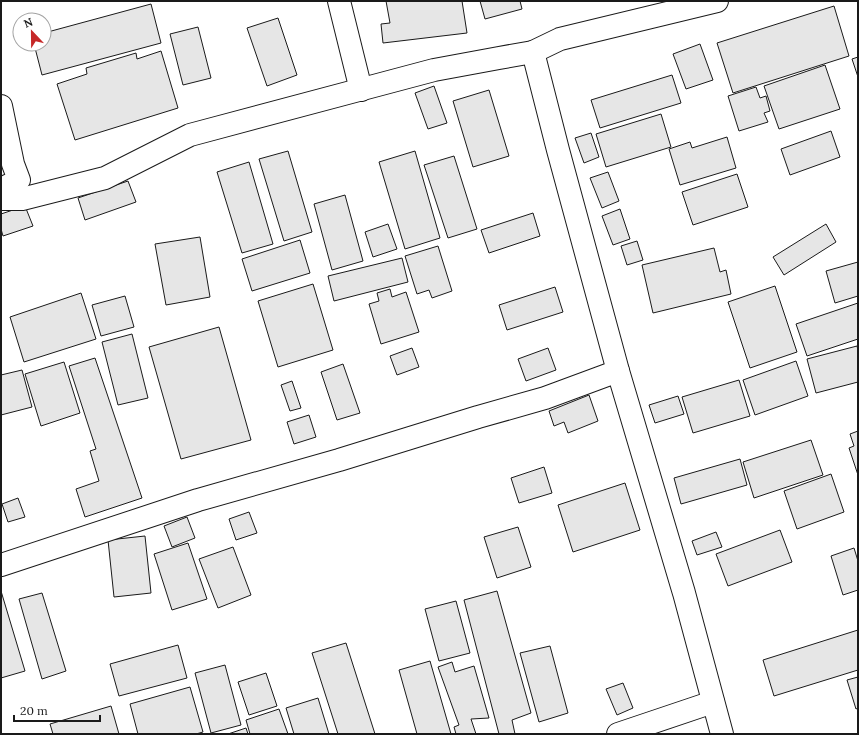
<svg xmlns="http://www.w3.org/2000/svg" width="859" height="735" viewBox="0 0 859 735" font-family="Lora,serif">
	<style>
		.building { fill: #e6e6e6; stroke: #1a1a1a }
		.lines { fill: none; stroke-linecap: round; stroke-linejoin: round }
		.minor-casing { stroke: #1a1a1a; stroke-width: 24 }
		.minor { stroke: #fff; stroke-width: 22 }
	</style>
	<rect width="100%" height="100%" fill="#fff"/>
	<g class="building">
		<path d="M386,1h76l5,32 -84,10 -2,-19 9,-1z"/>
		<path d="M480,1h40l2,8 -37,10z"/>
		<path d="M151,4l10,39 -119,32 -8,-31h10v-11z"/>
		<path d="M834,6l15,50 -116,37 -16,-50z"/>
		<path d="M278,18l19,57 -30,11 -20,-58z"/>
		<path d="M198,27l13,51 -28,7 -13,-51z"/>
		<path d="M700,44l13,36 -27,9 -13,-35z"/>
		<path d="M161,51l17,57 -103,32 -18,-56 30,-10 -1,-6 50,-15 1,6z"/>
		<path d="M858,57v20l-6,-18z"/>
		<path d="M825,65l15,44 -61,20 -15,-43z"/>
		<path d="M672,75l9,28 -81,25 -9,-28z"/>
		<path d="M434,86l13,37 -19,6 -13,-36z"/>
		<path d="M756,87l4,11 6,-2 4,15 -6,2 4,9 -29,9 -11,-35z"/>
		<path d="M489,90l20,66 -36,11 -20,-66z"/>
		<path d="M661,114l10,33 -65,20 -10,-33z"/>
		<path d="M831,131l9,26 -50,18 -9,-26z"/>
		<path d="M591,133l8,24 -15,6 -9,-25z"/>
		<path d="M727,137l9,31 -56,17 -11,-36 21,-7 2,6z"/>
		<path d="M288,151l24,81 -28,9 -25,-82z"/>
		<path d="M415,151l25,87 -35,11 -26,-87z"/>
		<path d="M454,156l23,73 -29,9 -24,-73z"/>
		<path d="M249,162l24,82 -31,9 -25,-81z"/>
		<path d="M608,172l11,29 -17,7 -12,-30z"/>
		<path d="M737,174l11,33 -55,18 -11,-33z"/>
		<path d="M128,181l8,21 -51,18 -7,-22z"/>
		<path d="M345,195l18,66 -31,9 -18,-66z"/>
		<path d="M25,206l8,20 -30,10 -2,-7v-15z"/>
		<path d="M620,209l10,30 -17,6 -11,-29z"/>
		<path d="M533,213l7,23 -51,17 -8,-23z"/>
		<path d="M388,224l9,25 -24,8 -8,-25z"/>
		<path d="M826,224l10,18 -52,33 -11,-18z"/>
		<path d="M200,237l10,60 -44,8 -11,-61z"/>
		<path d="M300,240l10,33 -58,18 -10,-32z"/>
		<path d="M637,241l6,19 -16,5 -6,-19z"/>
		<path d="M438,246l14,45 -20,7 -3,-8 -12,4 -12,-38z"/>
		<path d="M714,248l6,24 6,-2 5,24 -78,19 -11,-48z"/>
		<path d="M402,258l6,24 -74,19 -6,-25z"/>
		<path d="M858,262v34l-23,7 -9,-32z"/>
		<path d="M313,284l20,66 -55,17 -20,-66z"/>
		<path d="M775,286l22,66 -47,16 -22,-66z"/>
		<path d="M555,287l8,25 -56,18 -8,-25z"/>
		<path d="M390,289l2,8 14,-5 13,40 -38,12 -12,-40 10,-3 -2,-8z"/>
		<path d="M81,293l15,46 -72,23 -14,-45z"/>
		<path d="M125,296l9,31 -33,9 -9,-31z"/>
		<path d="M858,303v36l-51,17 -11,-32z"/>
		<path d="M219,327l32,113 -70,19 -32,-112z"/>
		<path d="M132,334l16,64 -30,7 -16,-63z"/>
		<path d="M857,346l1,4v32l-42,11 -9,-34z"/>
		<path d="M412,348l7,19 -22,8 -7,-19z"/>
		<path d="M548,348l8,22 -30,11 -8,-22z"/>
		<path d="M95,358l47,140 -57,19 -9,-28 23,-8 -9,-30 6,-2 -27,-83z"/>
		<path d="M796,361l12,35 -53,19 -12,-35z"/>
		<path d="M64,362l16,51 -39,13 -16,-52z"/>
		<path d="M343,364l17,49 -23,7 -16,-48z"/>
		<path d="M22,370l10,37 -31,8v-40z"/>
		<path d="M739,380l11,36 -57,17 -11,-36z"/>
		<path d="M292,381l9,27 -11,3 -9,-26z"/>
		<path d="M589,395l9,26 -30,12 -4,-11 -10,4 -5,-15z"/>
		<path d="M678,396l6,18 -29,9 -6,-18z"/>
		<path d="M309,415l7,22 -22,7 -7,-22z"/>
		<path d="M858,431v44l-9,-27 5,-2 -4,-12z"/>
		<path d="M811,440l12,35 -69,23 -11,-36z"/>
		<path d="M740,459l7,26 -66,19 -7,-26z"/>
		<path d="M544,467l8,26 -33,10 -8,-25z"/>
		<path d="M831,474l13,38 -47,17 -13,-38z"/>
		<path d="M625,483l15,47 -67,22 -15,-47z"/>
		<path d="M18,498l7,19 -17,5 -6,-18z"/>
		<path d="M249,512l8,21 -21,7 -7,-21z"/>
		<path d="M187,517l8,21 -23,9 -8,-21z"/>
		<path d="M518,527l13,40 -34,11 -13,-41z"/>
		<path d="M780,530l12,32 -64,24 -12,-32z"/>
		<path d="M716,532l6,15 -25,8 -5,-14z"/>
		<path d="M145,536l6,57 -37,4 -6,-57z"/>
		<path d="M188,543l19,56 -35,11 -18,-56z"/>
		<path d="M233,547l18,48 -33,13 -19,-49z"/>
		<path d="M854,548l4,13v29l-15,5 -12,-39z"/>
		<path d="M1,591l24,80 -24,7z"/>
		<path d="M497,591l34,122 -19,7 3,14h-16l-35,-134z"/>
		<path d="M42,593l24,78 -24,8 -23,-80z"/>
		<path d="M456,601l14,52 -31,8 -14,-52z"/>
		<path d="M858,630v40l-84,26 -11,-36z"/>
		<path d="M346,643l29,91h-37l-26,-81z"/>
		<path d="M178,645l9,33 -68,18 -9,-32z"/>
		<path d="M550,646l18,67 -29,9 -19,-69z"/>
		<path d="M430,661l21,73h-34l-18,-64z"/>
		<path d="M452,662l3,10 19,-6 15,52 -18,1 5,15h-20l-2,-7 5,-2 -21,-58z"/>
		<path d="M225,665l16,60 -30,8 -16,-60z"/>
		<path d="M266,673l11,33 -28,9 -11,-33z"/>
		<path d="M858,677v31l-2,1 -9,-29z"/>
		<path d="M623,683l10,25 -16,7 -11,-26z"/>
		<path d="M190,687l13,45 -7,2h-58l-8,-30z"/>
		<path d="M318,698l11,36h-35l-8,-26z"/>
		<path d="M111,706l8,28h-66l-3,-10z"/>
		<path d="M279,709l9,25h-38l-4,-14z"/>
		<path d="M246,728l2,6h-20z"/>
	</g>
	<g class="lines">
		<defs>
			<g id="minor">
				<path d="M339,1l22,89"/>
				<path d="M533,52l25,98 60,221 66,222 38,141"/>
				<path d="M1,106l12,58 6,16 -18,9"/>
				<path d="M1,199h21l83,-21 85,-43 244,-65 65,-12 34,-6 27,-13 157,-38"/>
				<path d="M1,565l197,-65 141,-40 139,-43 67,-19 73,-27"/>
				<path d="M618,734l95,-32"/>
			</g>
		</defs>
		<use href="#minor" class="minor-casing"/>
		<use href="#minor" class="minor"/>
	</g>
	<rect width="859" height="735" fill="none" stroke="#1a1a1a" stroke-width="4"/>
	<g transform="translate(32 32) rotate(338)"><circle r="19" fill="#ffffff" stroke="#a3a3a3"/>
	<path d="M0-3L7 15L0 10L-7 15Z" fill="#c62828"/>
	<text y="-6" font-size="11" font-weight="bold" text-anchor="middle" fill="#1a1a1a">N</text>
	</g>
	<path d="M14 715v6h86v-6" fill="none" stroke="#1a1a1a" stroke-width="2"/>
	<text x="20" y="715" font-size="12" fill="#1a1a1a" stroke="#ffffff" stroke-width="3" paint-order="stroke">20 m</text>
</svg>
